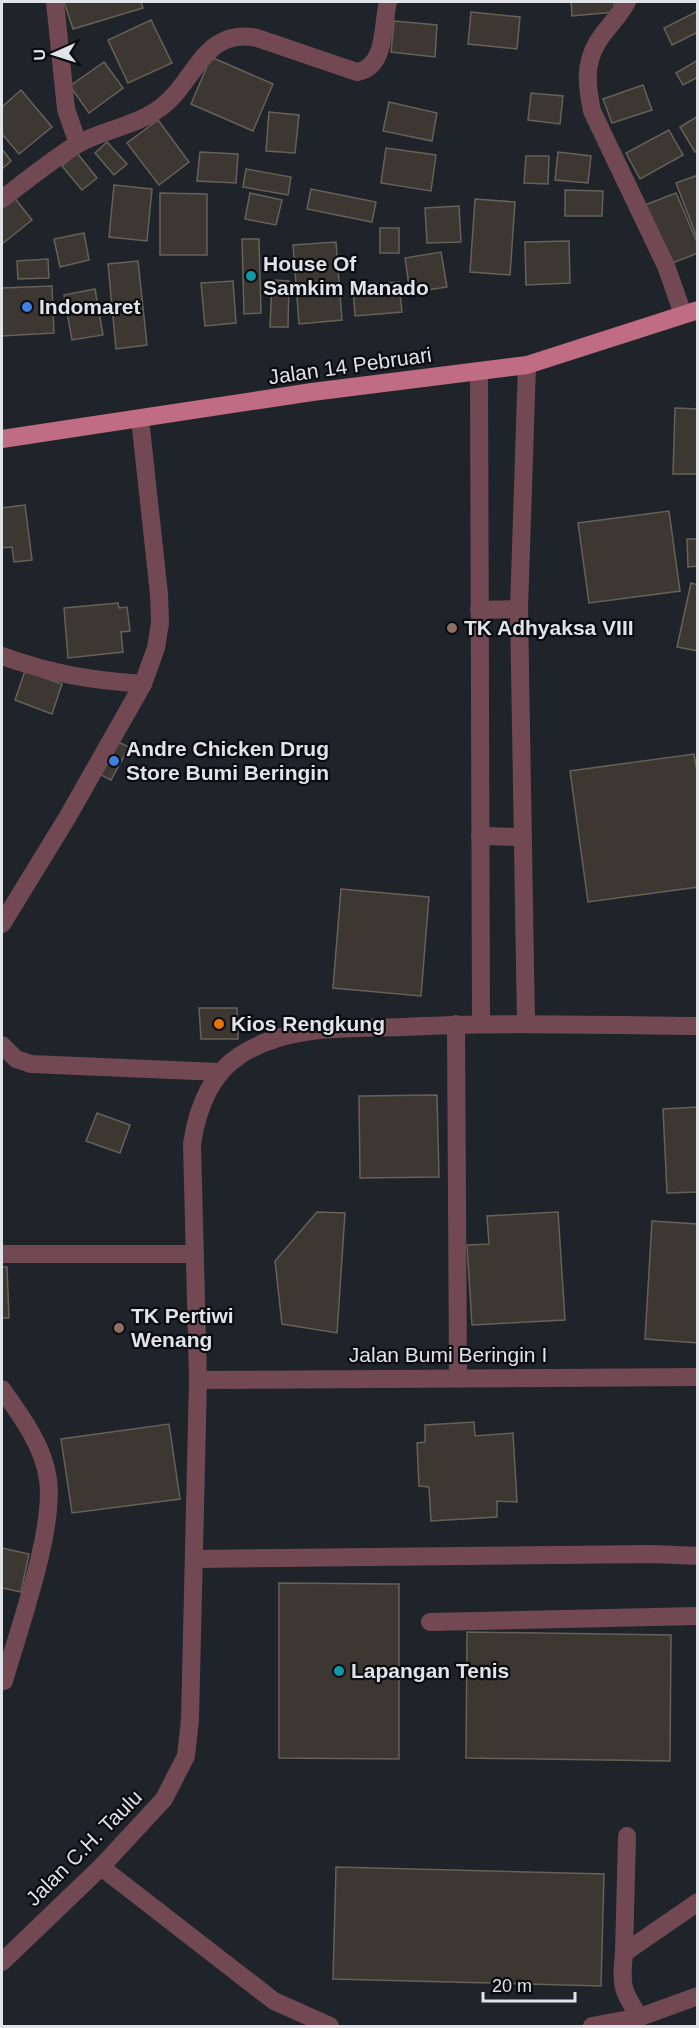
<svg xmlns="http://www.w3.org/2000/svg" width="699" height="2028" viewBox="0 0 699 2028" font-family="Arial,sans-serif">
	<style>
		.building { fill: #3c3730; stroke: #666158; stroke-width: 1.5 }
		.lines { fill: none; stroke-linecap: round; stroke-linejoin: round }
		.minor { stroke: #724953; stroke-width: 18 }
		.major { stroke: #c06c82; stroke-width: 18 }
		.culture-dot { fill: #0f9aa8; stroke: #0b0c10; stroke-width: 2 }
		.shop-dot { fill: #3f7fe0; stroke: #0b0c10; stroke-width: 2 }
		.education-dot { fill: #8d6e63; stroke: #0b0c10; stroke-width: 2 }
		.food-dot { fill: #e8710a; stroke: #0b0c10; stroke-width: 2 }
		.labels { text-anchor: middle; stroke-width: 4.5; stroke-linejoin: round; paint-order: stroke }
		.poi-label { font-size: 21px; font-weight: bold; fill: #e0e3e8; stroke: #0b0c10; text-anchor: start }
		.street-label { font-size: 21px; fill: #e0e3e8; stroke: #0b0c10 }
	</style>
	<rect width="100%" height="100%" fill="#1f232a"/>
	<g class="building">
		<path d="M64,2h77l2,6 -70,21z"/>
		<path d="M571,2h43l1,10 -43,4z"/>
		<path d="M698,11v21l-26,13 -8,-17z"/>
		<path d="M471,12l49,5 -3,32 -49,-5z"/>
		<path d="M151,20l21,43 -44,20 -20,-43z"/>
		<path d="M394,21l43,4 -2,32 -44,-5z"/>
		<path d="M211,57l62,27 -20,47 -62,-27z"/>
		<path d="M698,60v17l-15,8 -7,-12z"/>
		<path d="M104,62l19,26 -34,25 -19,-27z"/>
		<path d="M643,85l9,25 -40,13 -9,-24z"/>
		<path d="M21,90l31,37 -33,27 -17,-20v-27z"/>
		<path d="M531,93l32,3 -3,28 -32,-4z"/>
		<path d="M389,102l48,11 -5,28 -49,-10z"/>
		<path d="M269,112l30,3 -4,38 -29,-2z"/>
		<path d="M698,116v35l-3,1 -15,-25z"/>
		<path d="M158,120l31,42 -30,23 -32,-42z"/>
		<path d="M669,130l14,25 -43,24 -14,-26z"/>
		<path d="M107,142l20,22 -13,11 -19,-22z"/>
		<path d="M386,148l50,7 -5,36 -50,-8z"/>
		<path d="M2,149l9,12 -9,8z"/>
		<path d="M200,152l38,2 -2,29 -39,-2z"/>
		<path d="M558,152l33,4 -3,27 -33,-3z"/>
		<path d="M77,153l20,25 -15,12 -20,-24z"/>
		<path d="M526,156h23l-1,28 -24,-1z"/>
		<path d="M246,169l45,8 -3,18 -45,-8z"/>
		<path d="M698,175v65l-22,-57z"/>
		<path d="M114,185l38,4 -5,52 -38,-4z"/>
		<path d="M311,189l65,13 -4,20 -65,-13z"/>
		<path d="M565,190l38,1 -1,25h-37z"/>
		<path d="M160,193l47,1v61h-47z"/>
		<path d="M250,193l32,7 -6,25 -31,-6z"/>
		<path d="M676,193l22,51v9l-28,11 -25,-59z"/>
		<path d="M13,196l19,24 -30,24v-39z"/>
		<path d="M475,199l40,3 -5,73 -40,-3z"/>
		<path d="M459,206l2,36 -34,1 -2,-35z"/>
		<rect x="380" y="228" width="19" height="25"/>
		<path d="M84,233l5,27 -29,7 -6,-28z"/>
		<path d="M242,239h17l2,74 -17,1z"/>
		<path d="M569,241l1,42 -44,2 -1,-43z"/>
		<path d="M336,242l6,78 -43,4 -6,-79z"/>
		<path d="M441,252l6,35 -37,6 -5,-35z"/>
		<path d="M48,259l1,19 -31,1 -1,-18z"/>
		<path d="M138,261l9,84 -31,4 -8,-85z"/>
		<path d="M272,280l17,1 -1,46h-18z"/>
		<path d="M233,281l3,42 -31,3 -4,-43z"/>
		<path d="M399,282l3,30 -47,4 -2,-31z"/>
		<path d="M52,286l2,47 -52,3v-48z"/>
		<path d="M95,289l8,46 -31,5 -8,-45z"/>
		<path d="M675,408l23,1v65h-25z"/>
		<path d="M25,505l7,55 -18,2 -2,-15 -10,1v-40z"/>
		<path d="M669,511l11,80 -91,12 -11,-80z"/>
		<path d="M687,539h11v27l-10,1z"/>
		<path d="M691,583l7,2v66l-21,-4z"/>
		<path d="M118,603l1,5 8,-1 3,24 -9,1 2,20 -55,6 -4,-50z"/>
		<path d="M25,671l37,13 -10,30 -37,-14z"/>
		<path d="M118,742l11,5 -18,33 -12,-6z"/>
		<path d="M694,754l4,23v110l-110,15 -18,-131z"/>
		<path d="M341,889l88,8 -8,99 -88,-8z"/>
		<path d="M199,1008h38l1,31h-37z"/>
		<path d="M437,1095l2,82 -79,1 -1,-82z"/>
		<path d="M698,1107v85l-31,1 -4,-84z"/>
		<path d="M97,1113l33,12 -10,28 -34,-12z"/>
		<path d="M317,1212l28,1 -8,120 -55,-9 -7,-63z"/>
		<path d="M558,1212l7,108 -93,5 -5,-80 22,-1 -2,-28z"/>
		<path d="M652,1221l46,3v119l-53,-4z"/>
		<path d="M2,1267h5l2,51h-7z"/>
		<path d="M474,1422l1,14 38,-3 4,69 -20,-1v16l-66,4 -2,-34 -10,-1 -2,-43 8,-1v-17z"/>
		<path d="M169,1424l11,75 -108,14 -11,-74z"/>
		<path d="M2,1548l27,6 -8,38 -19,-4z"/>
		<path d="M279,1583l120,1v175l-120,-1z"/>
		<path d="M467,1632l204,3 -1,126 -204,-3z"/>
		<path d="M336,1867l268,7 -3,112 -268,-7z"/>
	</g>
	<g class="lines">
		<g class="minor">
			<path d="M55,2l11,107 12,35"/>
			<path d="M627,2c-8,15 -21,26 -30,41 -13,22 -10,44 -5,68l74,155 17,48"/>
			<path d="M2,199c24,-18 48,-38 74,-54 26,-15 58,-18 84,-37 35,-25 44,-82 97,-70l100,34c30,-5 25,-47 31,-70"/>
			<path d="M479,371l2,653"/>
			<path d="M479,610l40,-1"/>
			<path d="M2,656c50,18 88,24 141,28"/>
			<path d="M480,836l42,1"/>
			<path d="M2,924l65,-106 76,-134 13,-36 4,-25 -1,-29 -19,-175"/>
			<path d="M456,1024l2,353"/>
			<path d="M526,1024l-7,-415 8,-244"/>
			<path d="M2,1045l14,14 15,5 189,8"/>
			<path d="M2,1254h193"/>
			<path d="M198,1380l500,-3"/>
			<path d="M2,1389c19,27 41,56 46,90 7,51 -29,149 -44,202"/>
			<path d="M194,1559l458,-5 46,2"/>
			<path d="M430,1622l268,-6"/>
			<path d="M101,1867l173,134 56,25"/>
			<path d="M624,1953l3,-117"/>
			<path d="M2,1962l99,-95 63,-68 22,-43 4,-36 8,-340 -6,-236c5,-34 17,-68 47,-88 47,-32 110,-27 164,-29 98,-5 196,-2 295,-1"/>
			<path d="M640,2017c-19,-26 -19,-33 -16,-64l74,-51"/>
			<path d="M592,2026l48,-9 58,-21"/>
		</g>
		<path class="major" d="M2,439l310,-47 215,-27 171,-55"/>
	</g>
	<g class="culture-dot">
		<circle cx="251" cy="276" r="6"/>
		<circle cx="339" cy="1671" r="6"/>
	</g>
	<g class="shop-dot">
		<circle cx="27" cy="307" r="6"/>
		<circle cx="114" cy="761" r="6"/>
	</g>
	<g class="education-dot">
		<circle cx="452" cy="628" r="6"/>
		<circle cx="119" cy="1328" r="6"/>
	</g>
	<circle class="food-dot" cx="219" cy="1024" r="6"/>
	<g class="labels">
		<g class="poi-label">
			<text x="263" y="271">House Of<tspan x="263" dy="24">Samkim Manado</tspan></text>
			<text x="39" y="314">Indomaret</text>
			<text x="464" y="635">TK Adhyaksa VIII</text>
			<text x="126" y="756">Andre Chicken Drug<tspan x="126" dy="24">Store Bumi Beringin</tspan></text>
			<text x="231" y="1031">Kios Rengkung</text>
			<text x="131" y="1323">TK Pertiwi<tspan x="131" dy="24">Wenang</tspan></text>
			<text x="351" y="1678">Lapangan Tenis</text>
		</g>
		<g class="street-label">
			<text transform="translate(350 366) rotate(-8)" y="7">Jalan 14 Pebruari</text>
			<text x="448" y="1362">Jalan Bumi Beringin I</text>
			<text transform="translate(84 1848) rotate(-45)" y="7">Jalan C.H. Taulu</text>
		</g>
	</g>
	<rect width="699" height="2028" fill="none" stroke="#e0e3e8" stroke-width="6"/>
	<g transform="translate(54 54) rotate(267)" stroke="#0b0c10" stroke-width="4.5" paint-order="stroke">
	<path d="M0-4.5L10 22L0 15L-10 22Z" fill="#e0e3e8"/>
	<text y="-9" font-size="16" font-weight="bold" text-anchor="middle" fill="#e0e3e8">U</text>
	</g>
	<path d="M483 1992v9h92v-9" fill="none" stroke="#e0e3e8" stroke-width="3"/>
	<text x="492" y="1992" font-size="18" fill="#e0e3e8" stroke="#0b0c10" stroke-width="4.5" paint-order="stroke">20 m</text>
</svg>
